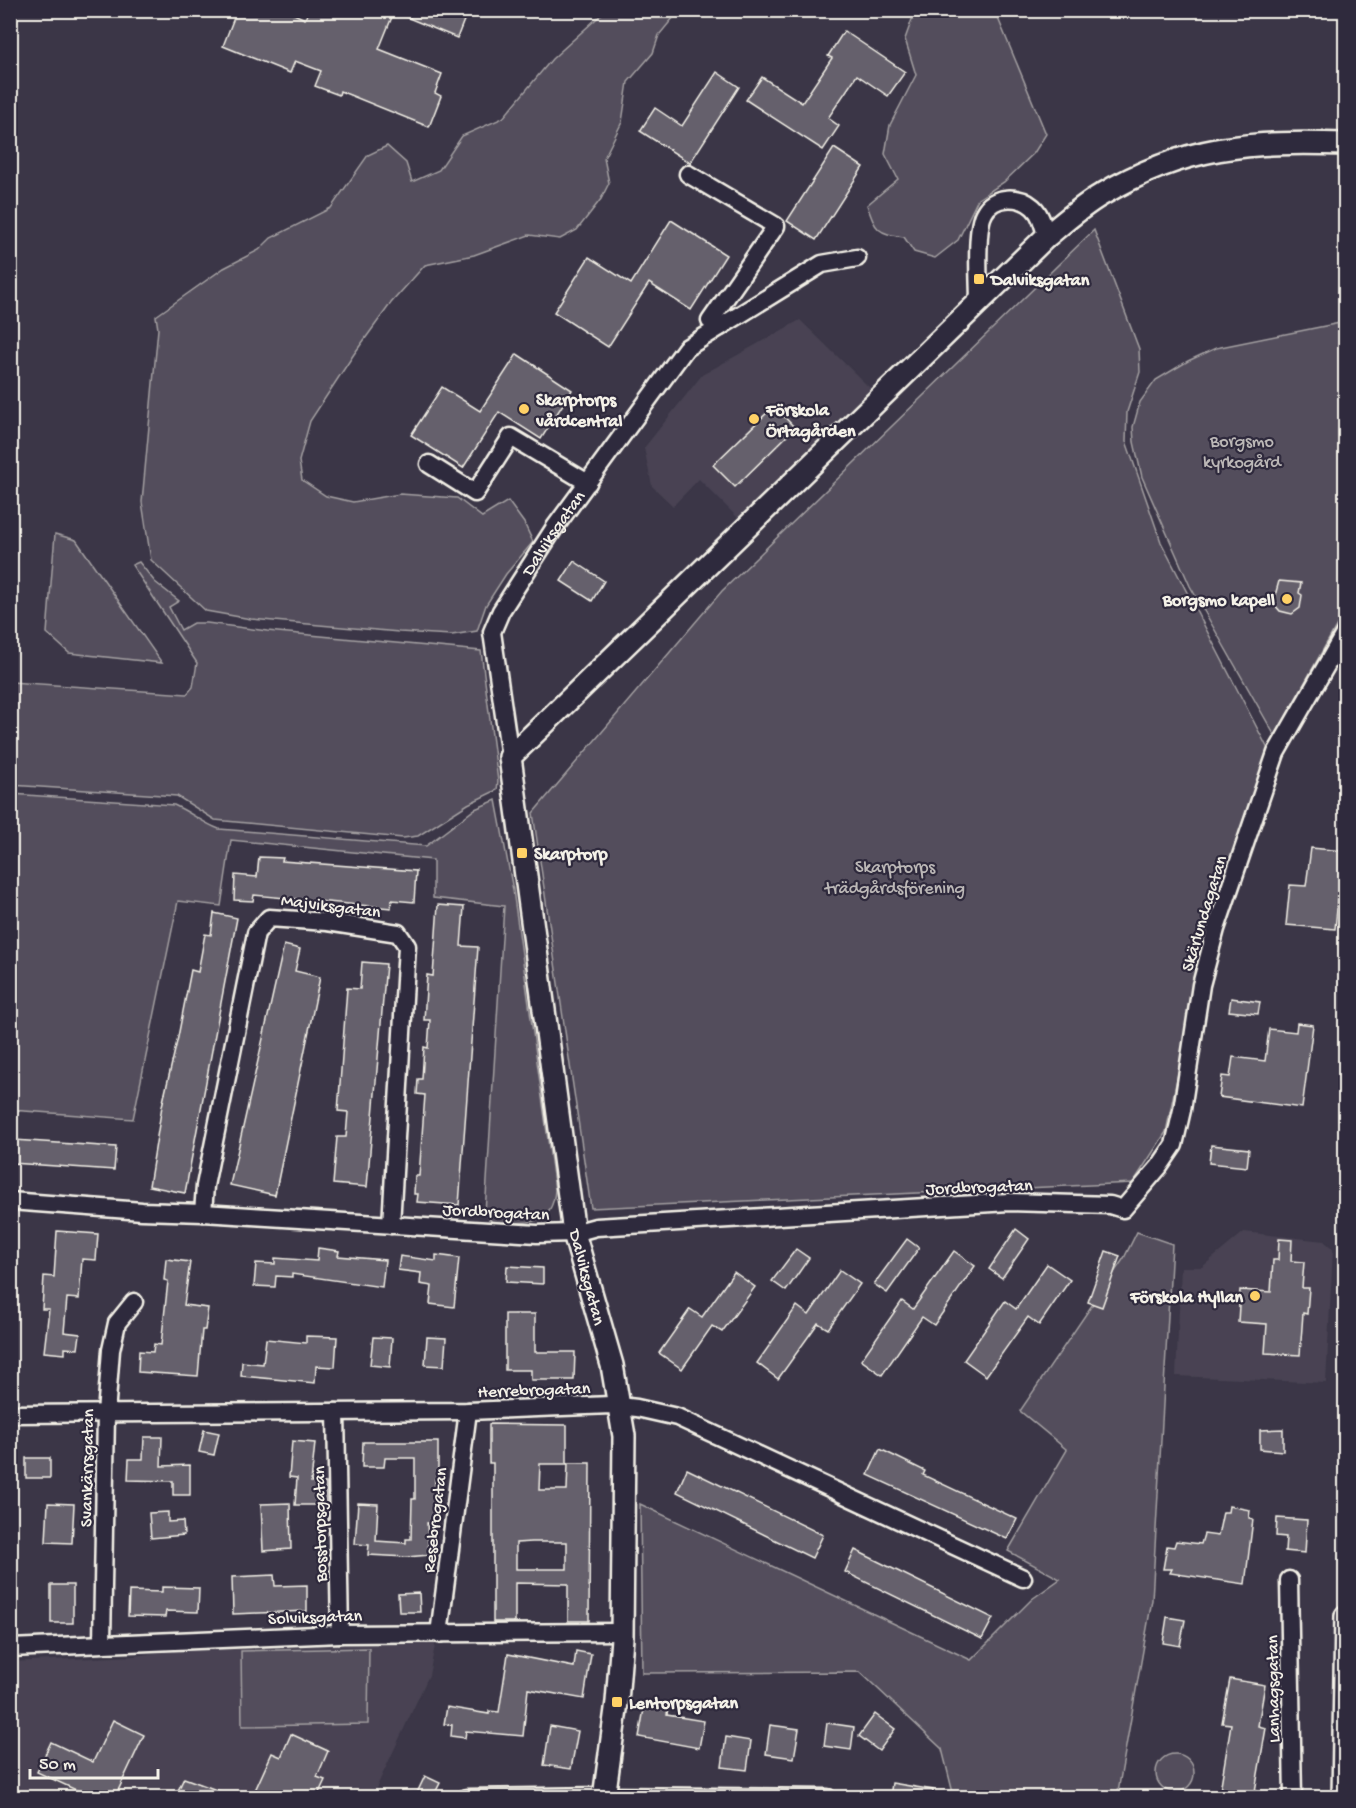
<svg xmlns="http://www.w3.org/2000/svg" width="1356" height="1808" viewBox="0 0 1356 1808" font-family="'Gochi Hand',sans-serif">
	<style>
		.built { fill: #484352 }
		.green { fill: #534e5c; stroke: #a4a0a2; stroke-width: 1.5 }
		.building { fill: #65616c; stroke: #f4f1e8; stroke-width: 1.5; fill-rule: evenodd }
		.lines { fill: none; stroke-linecap: round; stroke-linejoin: round }
		.minor-casing { stroke: #f4f1e8; stroke-width: 21 }
		.tertiary-casing { stroke: #f4f1e8; stroke-width: 26 }
		.minor { stroke: #2f2a3d; stroke-width: 16 }
		.tertiary { stroke: #2f2a3d; stroke-width: 21 }
		.poi-dot { fill: #ffd166; stroke: #2f2a3d; stroke-width: 2 }
		.labels { text-anchor: middle; stroke-width: 4.5; stroke-linejoin: round; paint-order: stroke }
		.poi-label { font-size: 18px; font-weight: bold; fill: #f4f1e8; stroke: #2f2a3d; text-anchor: start }
		.park-label { font-size: 18px; fill: #bcb8b7; stroke: #2f2a3d }
		.street-label { font-size: 18px; fill: #f4f1e8; stroke: #2f2a3d }
	</style>
	<rect width="100%" height="100%" fill="#3b3647"/>
	<filter id="ink" filterUnits="userSpaceOnUse"><feTurbulence type="fractalNoise" baseFrequency=".0167" numOctaves="2"/><feDisplacementMap in="SourceGraphic" scale="12" xChannelSelector="R" yChannelSelector="G"/><feConvolveMatrix kernelMatrix="1 2 1 2 8 2 1 2 1" color-interpolation-filters="sRGB"/></filter>
	<g filter="url(#ink)">
		<g class="built">
			<path d="M800,320l71,69 -132,130 -40,-40 -26,27 -21,-20 -8,-38 58,-73z"/>
			<path d="M1244,1232l80,9 9,8 -7,134 -150,-7 5,-109h21z"/>
			<path d="M436,1641l-7,34 -57,122 -361,1v-136l123,-6 101,-14z"/>
		</g>
		<g class="green">
			<path d="M605,11h80l-12,7 -14,17 -6,18 -25,29 -6,40 -18,36 5,25 -8,16 -24,31 -17,9 -31,-4 -55,20 -49,10 -34,38 -37,51 -44,67 -11,40 3,19 24,16 27,6 47,-8 57,4 25,19 26,-16 16,22 9,19 -27,32 -20,31 -9,26 -25,4 -53,-3 -148,-13 -45,-8 -55,-51 -9,-58 16,-173 -2,-13 68,-48 35,-18 12,-12 60,-30 37,-53 19,-9 19,17 6,19 27,-12 23,-34 41,-18 49,-59z"/>
			<path d="M915,11h80l51,123 -12,19 -30,29 -26,17 -20,41 -23,18 -21,-6 -10,-15c-27,-4 -28,-6 -37,-32l31,-26 -13,-25 5,-29 26,-50 -11,-36z"/>
			<path d="M1094,230l45,119 1,23 -13,40 -1,29 35,101 109,211 -62,175 -42,204 -33,51 -542,25 -58,-395 189,-222z"/>
			<path d="M1345,322v288l-70,126 -85,-150 -48,-109 -8,-35 -1,-15 7,-25 16,-22 32,-19 28,-13z"/>
			<path d="M55,534l21,6 86,123 -93,-10 -22,-20z"/>
			<path d="M139,562l16,20 24,19 -10,6 12,23 12,-7h14l60,8 214,20 17,130 -1,9 -29,14 -50,32 -15,2 -188,-18 -38,-24 -166,-11v-103l176,12 6,-7 4,-24 -65,-98z"/>
			<path d="M11,794l163,11c16,7 29,18 45,24l207,17 49,-37 21,-9 17,90 42,300c-3,40 -33,32 -63,32l-7,-9 19,-307 -71,-8v-38l-202,-20 -10,66 -43,-5 -45,218 -122,-9z"/>
			<path d="M1137,1232l35,12 -20,356 -35,197h-163l-12,-48 -82,-77 -218,1 -2,-169 331,156 61,-61 28,-20 -52,-28 59,-101 -47,-39 104,-153z"/>
			<path d="M369,1648l-1,76 -126,2 -1,-75z"/>
			<circle cx="1175" cy="1773" r="19"/>
		</g>
		<g class="building">
			<path d="M237,10h48l20,9 4,-9h159l-11,28 -63,-26 -15,37 63,25 -7,19 6,3 -12,31 -89,-36 -1,4 -24,-9 6,-15 -26,-10 -5,12 -67,-27z"/>
			<path d="M844,31l61,41 -17,24 -31,-21 -29,43 11,8 -16,24 -77,-50 16,-23 40,26 30,-45 -4,-2z"/>
			<path d="M717,72l22,15 -49,76 -50,-32 15,-23 27,18z"/>
			<path d="M834,148l29,19 -47,73 -29,-19z"/>
			<path d="M671,220l55,35 -35,55 -42,-27 -41,64 -54,-35 35,-55 42,27z"/>
			<path d="M517,354l55,36 -31,49 -42,-27 -36,56 -52,-33 31,-48 38,24z"/>
			<path d="M774,406l21,22 -60,59 -22,-22z"/>
			<path d="M574,561l30,20 -12,20 -31,-20z"/>
			<path d="M1279,581l22,2 -2,10 3,2 -2,13 -8,6 -12,-3 -7,-8z"/>
			<path d="M1311,848l32,3 -8,78 -49,-4 4,-40 16,1z"/>
			<path d="M259,857l24,1 -1,3 134,10 -2,31 -22,-2 -1,8 -137,-13 -1,6 -19,-1 1,-25 22,2z"/>
			<path d="M438,905l26,2 -3,39 17,1 -19,258 -42,-3 1,-8h-4l1,-18h4l6,-81 -8,-1 1,-15h4l2,-32 4,1 2,-28h-6l3,-45 6,1z"/>
			<path d="M214,913l23,5 -52,275 -36,-7 13,-80 16,-69 13,-67 7,2 7,-38 6,1z"/>
			<path d="M284,945l16,4 -5,22 25,6 -45,218 -45,-10z"/>
			<path d="M362,962l24,2 -19,223 -34,-3 4,-47h9l2,-25 -10,-1 9,-123 13,1z"/>
			<path d="M1231,998l29,4 -2,12 -29,-3z"/>
			<path d="M1297,1023l16,2 -11,83 -83,-11 3,-21 8,1 3,-20 32,4 4,-32 27,3z"/>
			<path d="M14,1140l102,7 -2,23 -102,-7z"/>
			<path d="M1211,1145l38,4 -2,18 -38,-4z"/>
			<path d="M1016,1229l13,10 -27,39 -13,-9z"/>
			<path d="M57,1231l41,3 -2,26 -14,-1 -3,40 -12,-1 -3,34 16,2 -2,15 -13,-1v6l-21,-2 5,-43h-7l2,-33 10,1z"/>
			<path d="M907,1239l12,9 -32,45 -13,-9z"/>
			<path d="M1279,1239l13,1 -1,21 13,1 -2,26h7l-2,26 -4,-1 -3,42 -35,-2 2,-29 -29,-2 2,-32 31,2 2,-32h5z"/>
			<path d="M318,1248l21,3 -1,5 47,4 -3,27 -90,-13v3l-16,-1 -1,11 -21,-1 2,-23 19,1v-6l42,3z"/>
			<path d="M796,1249l13,9 -23,33 -14,-10z"/>
			<path d="M954,1251l21,15 -41,59 -12,-8 -40,58 -21,-15 41,-59 11,8z"/>
			<path d="M1106,1251l14,5 -18,51 -14,-5z"/>
			<path d="M436,1255l23,3 -5,49 -24,-3 2,-18 -12,-2 1,-11 -23,-3 2,-14 36,5z"/>
			<path d="M166,1259l24,3 -6,43 24,3 -3,22h-3l-4,46 -60,-4 1,-21 14,1 1,-8 7,1 7,-64 -4,-1z"/>
			<path d="M1047,1264l23,16 -31,45 -11,-8 -42,59 -22,-16 41,-59 11,8z"/>
			<path d="M507,1266l36,2v16l-37,-2z"/>
			<path d="M840,1270l20,14 -32,45 -10,-6 -40,56 -21,-16 40,-57 12,9z"/>
			<path d="M734,1272l21,15 -33,45 -10,-6 -30,43 -23,-16 31,-44 12,8z"/>
			<path d="M505,1314h30v38h40l-1,28h-43v-10h-26z"/>
			<path d="M306,1336l31,1 -2,30 -19,-1 -1,17 -74,-7 1,-14 21,2 3,-25 40,4z"/>
			<path d="M373,1337l19,1 -2,29 -20,-2z"/>
			<path d="M427,1337l19,1 -2,28 -19,-1z"/>
			<path d="M489,1424l78,1v39h-27l-1,26h28l1,-27h22l-1,158h-21v-37l-53,-1v39h-22v-159h-4zM532,1542h35v27h-51v-26z"/>
			<path d="M1283,1429v22l-23,-2v-19z"/>
			<path d="M204,1430l15,3 -5,22 -15,-3z"/>
			<path d="M144,1437h18l-1,29 29,-1v30h-17v-14l-45,-1 1,-21h14z"/>
			<path d="M292,1441l23,2 -4,39 15,1v22h-31l2,-27 -8,-1z"/>
			<path d="M363,1442h75v37h-3l-1,44h-7l2,32 -22,2 -39,-2 1,-10 -14,-1 3,-41 20,1 -2,37 30,2v-4h5l1,-40h3v-41h-30l-1,9h-22z"/>
			<path d="M880,1449l45,22 -2,4 94,44 -10,20 -139,-64z"/>
			<rect x="26" y="1458" width="24" height="20"/>
			<path d="M687,1469l136,66 -11,23 -135,-66z"/>
			<path d="M48,1503l26,1 -2,39 -26,-1z"/>
			<path d="M290,1503l1,46 -28,2 -2,-47z"/>
			<path d="M1229,1506l21,4 -1,8 4,1 -8,65 -75,-11 2,-4h-9l4,-23 7,1 2,-6 25,3 3,-10 14,2 5,-24h5z"/>
			<path d="M168,1512v10l15,-1 1,14 -33,3 -2,-25z"/>
			<path d="M1277,1518l30,2 -2,33 -20,-2 1,-14 -10,-1z"/>
			<path d="M855,1550l138,68 -11,21 -137,-67z"/>
			<path d="M274,1575l1,11 32,-1v26l-74,3 -1,-37z"/>
			<rect x="51" y="1585" width="22" height="38"/>
			<path d="M162,1587l37,1 -1,24 -32,-1 -1,6 -37,-1 1,-25 33,1z"/>
			<path d="M419,1593l1,19h-21l-1,-18z"/>
			<path d="M1167,1617l18,3 -5,26 -17,-3z"/>
			<path d="M576,1651l15,3 -7,45 -56,-10 -5,47 -57,-5 -1,7 -14,-2 1,-11 -8,-1 3,-17 42,7v-3l10,1 9,-58 66,13z"/>
			<path d="M1230,1679l35,6 -7,41 8,2 -12,69h-35l12,-73 -9,-1z"/>
			<path d="M645,1703l23,3 -1,9 37,6 -5,27 -60,-11z"/>
			<path d="M875,1714l20,15 -16,22 -20,-15z"/>
			<path d="M113,1720l31,15 -29,62h-24l-54,-25 14,-30 42,20z"/>
			<path d="M827,1723l27,4 -3,23 -27,-4z"/>
			<path d="M770,1725l29,4 -5,29 -28,-4z"/>
			<path d="M550,1726l28,5 -7,38 -27,-4z"/>
			<path d="M291,1734l37,17 -11,26 8,3 -8,17h-65l20,-44 9,4z"/>
			<path d="M726,1737l25,4 -4,29 -25,-3z"/>
			<path d="M425,1776l15,7 -7,14h-18z"/>
			<path d="M184,1778l49,18v1h-58z"/>
			<path d="M892,1783l41,7v7h-43z"/>
		</g>
		<g class="lines">
			<defs>
				<g id="minor">
					<path d="M688,174l88,52 -66,95 10,6"/>
					<path d="M979,302c0,-20 -4,-73 5,-89 9,-18 35,-18 49,-6 8,7 11,19 13,30"/>
					<path d="M429,464l46,29 36,-56 77,46"/>
					<path id="s1" d="M510,757l-18,-125 9,-21 54,-84 131,-179 136,-84 35,-6"/>
					<path d="M10,1201l132,10 61,2 334,21 37,-1 22,-6 413,-25 101,3 13,4 36,-42 15,-22 8,-35 19,-125 15,-56 60,-176 70,-122"/>
					<path d="M203,1213l2,-27 51,-253 13,-15 58,4 71,11 9,13 -16,279"/>
					<path d="M336,1412l4,222"/>
					<path d="M10,1414l458,-3 143,-6 26,3 40,9 346,161"/>
					<path d="M1289,1580l4,218"/>
					<path d="M439,1634l29,-223"/>
					<path d="M102,1643l4,-229 5,-64 6,-27 17,-21"/>
					<path d="M10,1648l330,-14 281,-2"/>
					<path d="M466,1798l138,-2 224,2"/>
				</g>
				<g id="tertiary">
					<path d="M604,1798l13,-96 5,-64 2,-202 -12,-71 -38,-132 -64,-476 536,-520c18,-15 36,-31 55,-42 84,-50 149,-54 245,-51"/>
					<path d="M1343,1798l3,-182"/>
				</g>
			</defs>
			<use href="#minor" class="minor-casing"/>
			<use href="#tertiary" class="tertiary-casing"/>
			<use href="#minor" class="minor"/>
			<use href="#tertiary" class="tertiary"/>
		</g>
	</g>
	<g class="poi-dot">
		<rect x="973" y="273" width="12" height="12" rx="3"/>
		<circle cx="524" cy="409" r="6"/>
		<circle cx="754" cy="419" r="6"/>
		<circle cx="1287" cy="599" r="6"/>
		<rect x="516" y="847" width="12" height="12" rx="3"/>
		<circle cx="1255" cy="1296" r="6"/>
		<rect x="611" y="1696" width="12" height="12" rx="3"/>
	</g>
	<g class="labels">
		<g class="poi-label">
			<text x="991" y="285">Dalviksgatan</text>
			<text x="536" y="405">Skarptorps<tspan x="536" dy="21">vårdcentral</tspan></text>
			<text x="766" y="415">Förskola<tspan x="766" dy="21">Örtagården</tspan></text>
			<text x="1275" y="605" text-anchor="end">Borgsmo kapell</text>
			<text x="534" y="859">Skarptorp</text>
			<text x="1243" y="1302" text-anchor="end">Förskola Hyllan</text>
			<text x="629" y="1708">Lentorpsgatan</text>
		</g>
		<g class="park-label">
			<text x="1242" y="446">Borgsmo<tspan x="1242" dy="21">kyrkogård</tspan></text>
			<text x="895" y="872">Skarptorps<tspan x="895" dy="21">trädgårdsförening</tspan></text>
		</g>
		<g class="street-label">
			<text dy="6" stroke="none"><textPath href="#s1" startOffset="243">Dalviksgatan</textPath></text>
			<text transform="translate(331 905) rotate(7)" y="6">Majviksgatan</text>
			<text transform="translate(1203 913) rotate(-73)" y="6">Skärlundagatan</text>
			<text transform="translate(979 1186) rotate(-2)" y="6">Jordbrogatan</text>
			<text transform="translate(496 1211) rotate(3)" y="6">Jordbrogatan</text>
			<text transform="translate(588 1277) rotate(75)" y="6">Dalviksgatan</text>
			<text transform="translate(534 1389) rotate(-2)" y="6">Herrebrogatan</text>
			<text transform="translate(86 1468) rotate(-89)" y="6">Svankärrsgatan</text>
			<text transform="translate(434 1520) rotate(-83)" y="6">Resebrogatan</text>
			<text transform="translate(319 1524) rotate(-91)" y="6">Bosstorpsgatan</text>
			<text transform="translate(315 1616) rotate(-2)" y="6">Solviksgatan</text>
			<text transform="translate(1272 1689) rotate(-91)" y="6">Lanhagsgatan</text>
		</g>
	</g>
	<rect width="1356" height="1808" fill="none" stroke="#2f2a3d" stroke-width="36"/>
	<rect x="18" y="18" width="1320" height="1772" fill="none" stroke="#f4f1e8" stroke-width="2" filter="url(#ink)"/>
	<path d="M30 1769v9h128v-9" fill="none" stroke="#f4f1e8" stroke-width="3"/>
	<text x="39" y="1769" font-size="18" fill="#f4f1e8" stroke="#2f2a3d" stroke-width="4.5" paint-order="stroke">50 m</text>
</svg>
